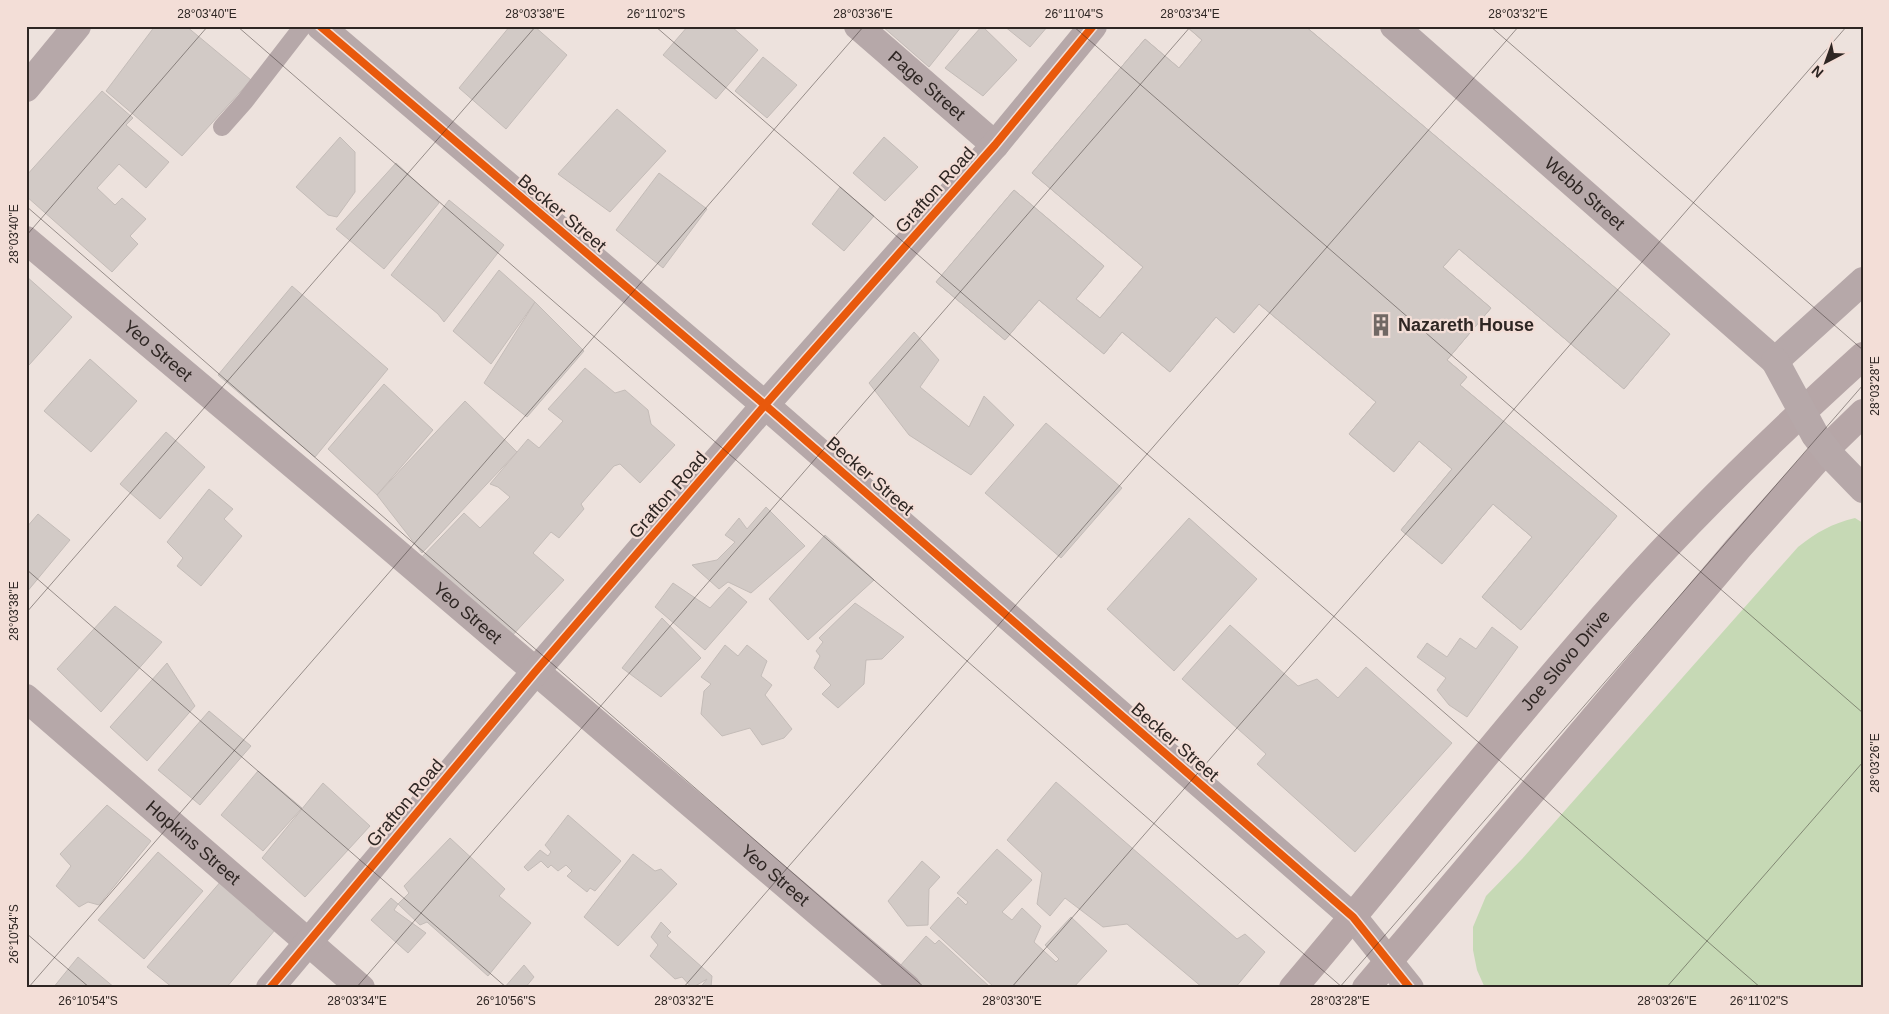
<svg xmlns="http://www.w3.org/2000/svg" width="1889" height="1014" viewBox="0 0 1889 1014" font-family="Arial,sans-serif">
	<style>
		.green { fill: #c6d9b5 }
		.building { fill: #d2cac6; stroke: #c4bcb8; fill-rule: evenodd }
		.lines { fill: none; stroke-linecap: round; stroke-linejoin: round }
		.lane { stroke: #b6a8a9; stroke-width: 18 }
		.street { stroke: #b6a8a9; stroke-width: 28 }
		.secondary { stroke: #b6a6a7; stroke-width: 28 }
		.street-bridge { stroke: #b6a8a9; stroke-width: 28 }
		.cycleway-casing { stroke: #f3ded7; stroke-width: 11 }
		.cycleway { stroke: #e8590c; stroke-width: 8 }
		.ticks { fill: none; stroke: #2e2623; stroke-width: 1; stroke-opacity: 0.45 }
		.labels { text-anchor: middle; stroke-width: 4.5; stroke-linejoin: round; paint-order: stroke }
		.street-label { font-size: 18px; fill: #2e2623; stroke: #f3ded7 }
		.poi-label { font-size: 18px; font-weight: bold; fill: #2e2623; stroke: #f3ded7; text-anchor: start }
		.neatline { fill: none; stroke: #2e2623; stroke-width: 2 }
		.ticks-label { font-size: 12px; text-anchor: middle; fill: #2e2623 }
	</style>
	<rect width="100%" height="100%" fill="#ede2dd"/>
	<path class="green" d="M1855,518l8,5v465h-378l-8,-18 -4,-20v-23l13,-31 36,-37 276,-312c19,-15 33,-23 57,-29z"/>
	<g class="building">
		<path d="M155,26h31l65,54 -69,76 -76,-65z"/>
		<path d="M510,26h24l33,29 -61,74 -47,-41z"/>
		<path d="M688,26h43l27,24 -42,49 -53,-44z"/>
		<path d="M882,26h80l-33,41z"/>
		<path d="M982,26l35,34 -34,36 -38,-28z"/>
		<path d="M1004,26h44l-18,21z"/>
		<path d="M1186,26h119l365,308 -46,55 -165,-140 -16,18 48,41 -44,52 20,17 -7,8 157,131 -96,114 -39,-33 50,-60 -39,-33 -51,60 -41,-34 51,-61 -33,-28 -25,31 -45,-38 27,-32 -117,-98 -25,29 -18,-16 -46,55 -48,-40 -18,22 -65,-54 -34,40 -69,-58 78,-92 90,76 -28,33 24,19 43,-51 -111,-94 113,-134 34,29 23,-28zM1309,136l46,39 5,-6 75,64 -9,10 -37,-32 -43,50 39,33 -14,17 -99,-83 -27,32 -68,-58 27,-31 45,37z"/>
		<path d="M1186,26h119l365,308 -46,55 -165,-140 -16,18 48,41 -44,52 20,17 -7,8 157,131 -96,114 -39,-33 50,-60 -39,-33 -51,60 -41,-34 51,-61 -33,-28 -25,31 -45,-38 27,-32 -117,-98 -25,29 -18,-16 -46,55 -48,-40 -18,22 -65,-54 -34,40 -69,-58 78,-92 90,76 -28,33 24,19 43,-51 -111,-94 113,-134 34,29 23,-28z"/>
		<path d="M763,57l34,28 -30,33 -32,-27z"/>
		<path d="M102,91l31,27 -7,7 43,37 -23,26 -27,-24 -22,24 18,17 7,-7 24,21 -16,17 8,8 -26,28 -86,-76v-20z"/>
		<path d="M617,109l49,42 -56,61 -52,-38z"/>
		<path d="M340,137l15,15v40l-18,25 -9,-2 -32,-28z"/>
		<path d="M884,137l34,30 -33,34 -32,-28z"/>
		<path d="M396,163l43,40 -55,66 -48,-40z"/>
		<path d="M659,173l48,36 -44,59 -47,-38z"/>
		<path d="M840,187l34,29 -30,35 -32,-27z"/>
		<path d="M449,200l55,45 -60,77 -6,-8 -47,-39z"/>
		<path d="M499,270l36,32 -44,62 -38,-33z"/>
		<path d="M26,276l46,41 -43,48 -3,-2z"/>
		<path d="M292,286l96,83 -73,88 -97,-82z"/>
		<path d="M535,302l49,49 -57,66 -43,-34z"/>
		<path d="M914,332l25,28 -19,27 49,40 15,-31 30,29 -43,50 -62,-40 -40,-52z"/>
		<path d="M90,359l47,42 -46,51 -47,-41z"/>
		<path d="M585,368l30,25 10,-3 23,20 3,14 24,21 -35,38 -20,-19 -6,2 -33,38 3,5 -25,29 -8,-6 -18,21 31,27 -55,59 -90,-79 45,-47 16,15 30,-31 -12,-10 -8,-3 38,-45 11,9 24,-27 -15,-12z"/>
		<path d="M384,384l49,46 -56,65 -49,-46z"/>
		<path d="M465,401l52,51 -95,101 -45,-58z"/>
		<path d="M1046,423l76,65 -61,70 -76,-65z"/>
		<path d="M166,432l39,35 -45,52 -40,-35z"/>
		<path d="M209,489l24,20 -9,10 18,17 -41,50 -24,-20 6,-8 -16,-16z"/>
		<path d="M766,507l39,39 -54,47 -23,-11 -9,7 -27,-24 25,-5 18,-18 -10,-7 14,-17 8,11z"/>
		<path d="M38,514l32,26 -44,53v-65z"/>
		<path d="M1189,518l68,61 -83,92 -67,-62z"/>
		<path d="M825,535l49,45 -66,60 -39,-41z"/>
		<path d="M673,583l37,25 19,-21 18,15 -42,48 -50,-43z"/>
		<path d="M855,603l49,34 -22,22 -16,1 -2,24 -26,24 -16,-14 9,-9 -17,-17 6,-12 -4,-5 7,-9 -4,-4z"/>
		<path d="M115,606l47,36 -61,70 -44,-43z"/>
		<path d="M662,618l39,40 -40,39 -39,-29z"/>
		<path d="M1230,625l68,61 19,-7 21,19 28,-31 86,76 -97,109 -98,-88 9,-10 -84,-75z"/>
		<path d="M1492,627l26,20 -51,70 -18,-12 -12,-15 9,-12 -29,-21 10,-14 20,14 13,-19 16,11z"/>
		<path d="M725,645l13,11 9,-11 20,16 -6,15 11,9 -7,10 27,34 -8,9 -22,7 -12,-17 -28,8 -21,-22 3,-23 7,-7 -10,-7z"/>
		<path d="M167,663l28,43 -48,55 -37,-34z"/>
		<path d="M209,711l42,35 -51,59 -42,-35z"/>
		<path d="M258,771l44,37 -39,43 -42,-36z"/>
		<path d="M1056,782l181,157 8,-5 20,18 -30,36h-32l-76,-64 -24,3 -38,-29 -15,18 -13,-12 5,-31 -35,-33z"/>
		<path d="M323,783l47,43 -65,71 -43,-39z"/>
		<path d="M107,805l44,36 -52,64 -11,-3 -9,5 -23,-21 15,-20 -11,-12z"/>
		<path d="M568,815l53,46 -26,30 -5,-3 -3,4 -20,-16 5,-5 -6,-6 -8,6 -7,-6 -3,3 -7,-7 -13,10 -4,-4 16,-17 8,6 3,-4 -6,-7z"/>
		<path d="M450,838l55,51 -6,7 32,27 -43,53 -61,-54 -7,3 -22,-21 11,-11 -5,-7z"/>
		<path d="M997,849l35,31 -30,32 10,8 10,-12 19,18 -7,16 22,20 3,-3 -14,-14 26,-28 36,34 -34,37h-78l-65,-60 28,-31 8,8 2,-3 -11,-9z"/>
		<path d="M158,852l45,39 -59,68 -46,-39z"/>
		<path d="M633,854l22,17 6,-2 16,15 -59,62 -34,-29z"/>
		<path d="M922,861l18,16 -11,12 -1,36 -21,1 -19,-25z"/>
		<path d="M222,880l53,50 -49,58h-53l-26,-21z"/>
		<path d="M391,898l7,6 -4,6 32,23 -18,20 -37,-33z"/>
		<path d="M661,922l10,10 -4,4 45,40 -1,11 14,-1 3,2h-28l7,-9 -15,9 -10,-11 -7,2 -25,-23 8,-11 -7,-8z"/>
		<path d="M926,936l9,8 4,-4 52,48h-66l-25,-22z"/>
		<path d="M78,957l37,31h-62z"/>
		<path d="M524,965l10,12 -9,11h-21z"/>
	</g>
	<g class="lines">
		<path class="lane" d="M222,127l23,-26 58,-75"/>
		<g class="street">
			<path d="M320,26l445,379 588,512 57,71"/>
			<path id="s1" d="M858,26l137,119"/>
			<path id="s2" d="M1394,26l381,335 88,-80"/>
			<path d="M26,88l51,-62"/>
			<path id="s3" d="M26,240l302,254 579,494"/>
			<path id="s4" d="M26,698l335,290"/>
			<path d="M270,988l265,-316 230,-267 230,-260 98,-119"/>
		</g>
		<g class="secondary">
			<path id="s5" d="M1293,988c111,-131 216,-266 330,-394 75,-84 156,-162 240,-238"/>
			<path d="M1366,988l373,-441 90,-101 34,-33"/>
		</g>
		<path class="street-bridge" d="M1775,361l40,74 16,21 32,33"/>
		<defs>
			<g id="cycleway">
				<path d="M320,26l445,379 588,512 57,71"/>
				<path d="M270,988l265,-316 230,-267 230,-260 98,-119"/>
			</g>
		</defs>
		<use href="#cycleway" class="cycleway-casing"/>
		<use href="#cycleway" class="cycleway"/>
	</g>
	<path class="ticks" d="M237,26l1106,962M655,26l1106,962M1073,26l790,687M1490,26l373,324M26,206l899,782M26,236l182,-210M26,569l481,419M26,613l510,-587M26,933l64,55M28,988l836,-962M356,988l835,-962M683,988l836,-962M1011,988l836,-962M1339,988l524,-603M1666,988l197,-226"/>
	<defs>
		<symbol id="building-bare" viewBox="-9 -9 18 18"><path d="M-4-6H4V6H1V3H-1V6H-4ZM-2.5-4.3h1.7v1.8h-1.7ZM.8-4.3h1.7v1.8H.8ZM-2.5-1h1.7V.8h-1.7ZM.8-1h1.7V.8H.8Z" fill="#716864" stroke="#f3ded7" stroke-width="2.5" paint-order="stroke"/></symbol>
	</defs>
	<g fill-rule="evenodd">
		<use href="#building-bare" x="1365" y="309" width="32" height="32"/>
	</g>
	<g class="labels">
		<g class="street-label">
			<text dy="6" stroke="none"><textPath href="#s1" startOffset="91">Page Street</textPath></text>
			<text transform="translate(935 190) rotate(-48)" y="6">Grafton Road</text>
			<text dy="6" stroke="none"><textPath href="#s2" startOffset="254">Webb Street</textPath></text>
			<text transform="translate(562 213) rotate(40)" y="6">Becker Street</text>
			<text dy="6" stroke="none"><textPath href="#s3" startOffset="172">Yeo Street</textPath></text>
			<text transform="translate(870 476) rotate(41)" y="6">Becker Street</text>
			<text transform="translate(668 495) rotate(-49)" y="6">Grafton Road</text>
			<text dy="6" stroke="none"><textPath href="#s3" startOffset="578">Yeo Street</textPath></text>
			<text dy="6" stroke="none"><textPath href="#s5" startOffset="426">Joe Slovo Drive</textPath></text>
			<text transform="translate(1175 742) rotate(41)" y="6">Becker Street</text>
			<text transform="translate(405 803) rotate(-50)" y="6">Grafton Road</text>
			<text dy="6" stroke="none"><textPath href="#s4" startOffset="221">Hopkins Street</textPath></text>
			<text dy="6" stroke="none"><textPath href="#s3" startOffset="982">Yeo Street</textPath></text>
		</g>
		<g class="poi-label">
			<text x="1398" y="331">Nazareth House</text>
		</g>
	</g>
	<rect width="1889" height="1014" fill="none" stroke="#f3ded7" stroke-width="55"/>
	<g transform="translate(1826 62) rotate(221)" stroke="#f3ded7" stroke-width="4" paint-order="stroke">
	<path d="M0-4L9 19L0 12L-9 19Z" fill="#2e2623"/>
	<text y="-8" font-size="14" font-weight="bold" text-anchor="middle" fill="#2e2623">N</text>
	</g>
	<rect x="28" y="28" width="1834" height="958" class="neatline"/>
	<g class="ticks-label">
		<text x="207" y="18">28°03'40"E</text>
		<text x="535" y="18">28°03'38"E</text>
		<text x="656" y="18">26°11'02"S</text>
		<text x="863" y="18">28°03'36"E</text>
		<text x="1074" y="18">26°11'04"S</text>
		<text x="1190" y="18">28°03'34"E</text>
		<text x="1518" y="18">28°03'32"E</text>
		<text transform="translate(14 234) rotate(-90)" y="4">28°03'40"E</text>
		<text transform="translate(1875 386) rotate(-90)" y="4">28°03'28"E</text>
		<text transform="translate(14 611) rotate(-90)" y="4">28°03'38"E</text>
		<text transform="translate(1875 763) rotate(-90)" y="4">28°03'26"E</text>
		<text transform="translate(14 934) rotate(-90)" y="4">26°10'54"S</text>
		<text x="88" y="1005">26°10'54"S</text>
		<text x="357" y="1005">28°03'34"E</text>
		<text x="506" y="1005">26°10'56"S</text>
		<text x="684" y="1005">28°03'32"E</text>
		<text x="1012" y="1005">28°03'30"E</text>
		<text x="1340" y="1005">28°03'28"E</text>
		<text x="1667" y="1005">28°03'26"E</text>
		<text x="1759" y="1005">26°11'02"S</text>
	</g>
</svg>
